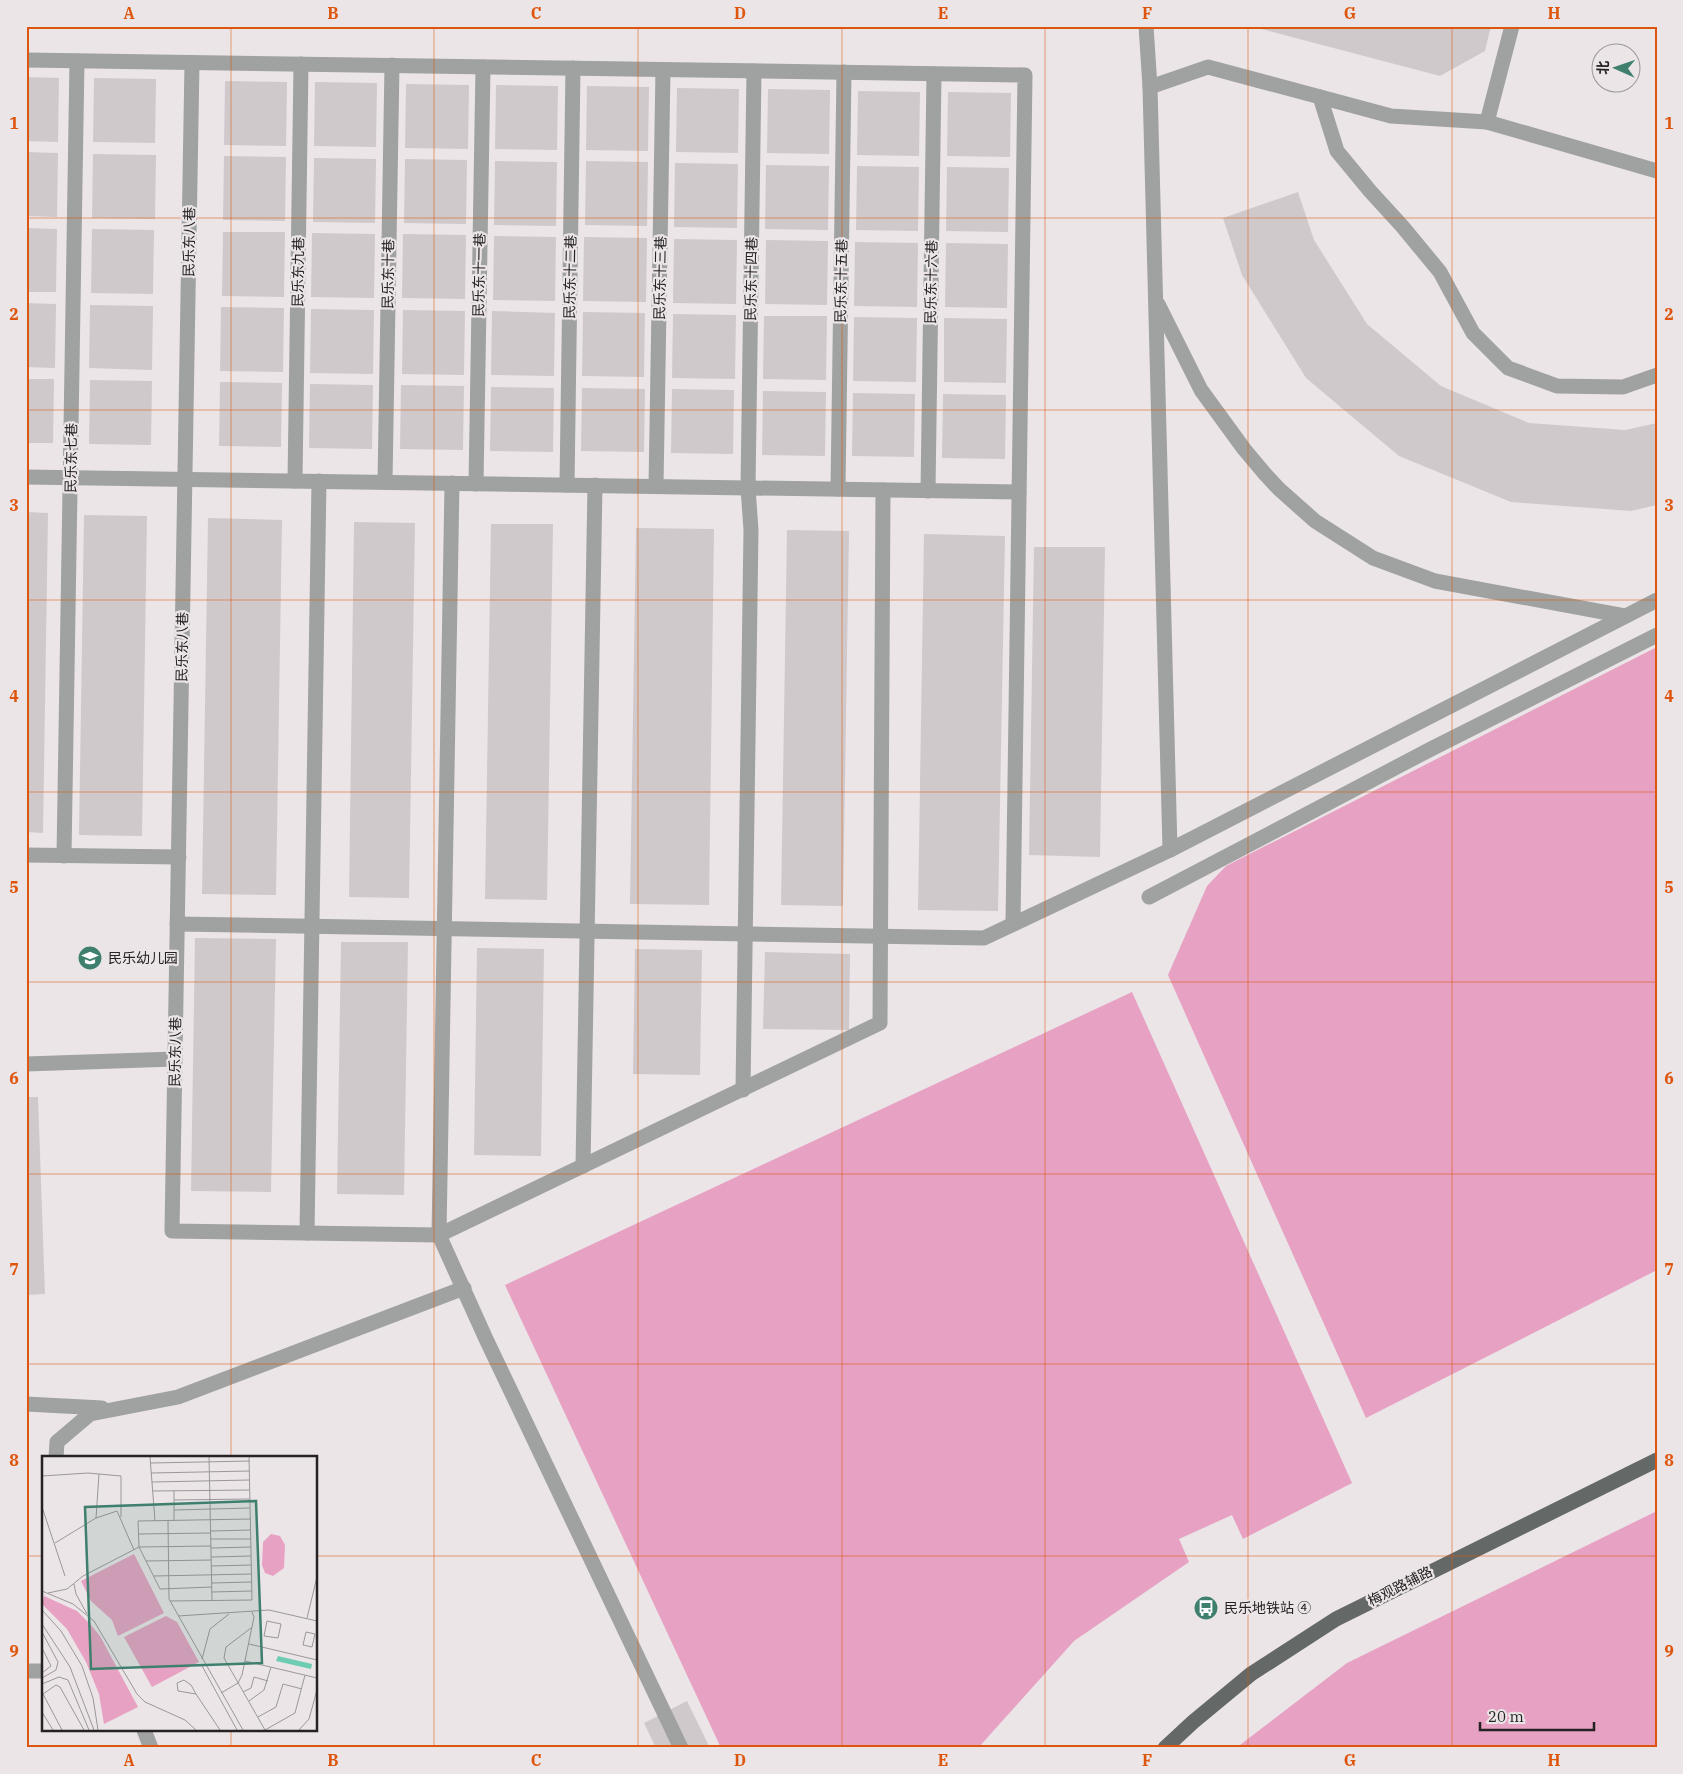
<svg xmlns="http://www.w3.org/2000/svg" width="1683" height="1774" viewBox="0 0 1683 1774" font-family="'IBM Plex Serif','Noto Sans SC',serif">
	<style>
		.green { fill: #e7a1c2 }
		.building { fill: #cfc9cc }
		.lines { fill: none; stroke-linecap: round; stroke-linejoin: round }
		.minor { stroke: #9fa2a1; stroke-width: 15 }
		.major { stroke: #646967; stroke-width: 15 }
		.grid { fill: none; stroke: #de560d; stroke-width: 1; stroke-opacity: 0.55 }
		.labels { text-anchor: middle; stroke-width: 4.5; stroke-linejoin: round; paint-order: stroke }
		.street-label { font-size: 14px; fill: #242223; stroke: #ebe5e8 }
		.poi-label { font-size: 14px; fill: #242223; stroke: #ebe5e8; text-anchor: start }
		.inset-road { fill: none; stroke: #9b9799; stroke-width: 1 }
		.view { fill: #3f7f6e; fill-opacity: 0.15; stroke: #3f7f6e; stroke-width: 2.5 }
		.inset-edge { fill: none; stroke: #242223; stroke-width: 2.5 }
		.neatline { fill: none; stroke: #de560d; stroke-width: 2 }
		.grid-label { font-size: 16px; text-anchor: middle; font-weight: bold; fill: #de560d }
	</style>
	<rect width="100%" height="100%" fill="#ebe5e8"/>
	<g class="green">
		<path d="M1655,648l2,3v619l-291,148 -198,-443 39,-89 19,-20z"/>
		<path d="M1132,992l220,491 -109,56 -11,-24 -53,24 10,23 -115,79 -96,107h-257l-216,-463z"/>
		<path d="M1657,1511v237h-421l111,-85z"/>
	</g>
	<g class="building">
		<path d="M1250,26h241l-6,25 -45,25z"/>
		<path d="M26,77l33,1 -1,64 -32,-1z"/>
		<path d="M94,78l62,1 -1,64 -62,-1z"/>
		<path d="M225,81l62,1 -1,64 -62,-1z"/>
		<path d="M315,82l62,1 -1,64 -62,-1z"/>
		<path d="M406,84l63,1 -1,64 -63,-1z"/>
		<path d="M496,85l62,1 -1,64 -62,-1z"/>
		<path d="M587,86l62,1 -1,64 -62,-1z"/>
		<path d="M677,88l62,1 -1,64 -62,-1z"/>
		<path d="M768,89l62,1 -1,64 -62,-1z"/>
		<path d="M858,91l62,1 -1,64 -62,-1z"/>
		<path d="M948,92l63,1 -1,64 -63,-1z"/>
		<path d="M26,152l32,1 -1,64 -31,-1z"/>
		<path d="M93,154l63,1 -1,64 -63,-1z"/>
		<path d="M224,156l62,1 -1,64 -62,-1z"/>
		<path d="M314,158l62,1 -1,64 -62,-1z"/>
		<path d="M405,159l62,1 -1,64 -62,-1z"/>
		<path d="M495,161l62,1 -1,64 -62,-1z"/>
		<path d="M586,161l62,1 -1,64 -62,-1z"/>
		<path d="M675,163l63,1 -1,64 -63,-1z"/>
		<path d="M766,165l63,1 -1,64 -63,-1z"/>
		<path d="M857,166l62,1 -1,64 -62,-1z"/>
		<path d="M947,167l62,1 -1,64 -62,-1z"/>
		<path d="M1298,192l16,48 53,84 74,62 88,37 96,7 32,-7v82l-26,6 -120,-9 -112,-46 -93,-78 -64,-103 -19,-57z"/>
		<path d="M26,228l31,1 -1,63h-30z"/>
		<path d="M92,229l62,1 -1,64 -62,-1z"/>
		<path d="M223,232h62l-1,65 -62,-1z"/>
		<path d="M312,233l63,1 -1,64 -63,-1z"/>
		<path d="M403,234l63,1 -1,64 -63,-1z"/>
		<path d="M494,236l62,1 -1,64 -62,-1z"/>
		<path d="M584,237l63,1 -1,64 -63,-1z"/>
		<path d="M674,239l63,1 -1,64 -63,-1z"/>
		<path d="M766,240l62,1 -1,64 -62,-1z"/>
		<path d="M855,242l63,1 -1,64 -63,-1z"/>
		<path d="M946,243l62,1 -1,64 -62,-1z"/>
		<path d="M26,303l30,1 -1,64 -29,-1z"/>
		<path d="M90,305l63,1 -1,64 -63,-2z"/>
		<path d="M221,307l63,1 -1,64 -63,-1z"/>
		<path d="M311,309l63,1 -1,64 -63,-1z"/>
		<path d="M403,310l62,1 -1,64 -62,-1z"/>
		<path d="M492,311l63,2 -1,63 -63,-1z"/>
		<path d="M583,312l62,1 -1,64 -62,-1z"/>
		<path d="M673,314l63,1 -1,64 -63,-1z"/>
		<path d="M764,316h63l-1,64 -63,-1z"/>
		<path d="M854,317l63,1 -1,64 -63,-1z"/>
		<path d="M944,318l63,1 -1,64 -62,-1z"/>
		<path d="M26,379h28l-1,64h-27z"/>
		<path d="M90,380l62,1 -1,64 -62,-1z"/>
		<path d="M220,382l62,1 -1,64 -62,-1z"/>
		<path d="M310,384l63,1 -1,64 -63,-1z"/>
		<path d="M401,385l63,1 -1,64 -63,-1z"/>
		<path d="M491,387l63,1 -1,64 -63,-1z"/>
		<path d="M582,388l63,1 -1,63 -63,-1z"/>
		<path d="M672,389l62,1 -1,64 -62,-1z"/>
		<path d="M763,391l63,1 -1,64 -63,-1z"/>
		<path d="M853,393l62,1 -1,63 -62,-1z"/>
		<path d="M943,394l63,1 -1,64 -63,-1z"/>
		<path d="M26,512l22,1 -5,320 -17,-1z"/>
		<path d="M84,515l63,1 -5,320 -63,-1z"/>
		<path d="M208,518l74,2 -6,375 -74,-1z"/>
		<path d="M354,522l61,1 -6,375 -60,-1z"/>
		<path d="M491,524h62l-6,376 -62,-1z"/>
		<path d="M636,528l78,1 -5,376 -79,-1z"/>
		<path d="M787,530l62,1 -6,375 -62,-1z"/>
		<path d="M924,534l81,2 -7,375 -80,-1z"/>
		<path d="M1034,547h71l-5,310 -71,-2z"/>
		<path d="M195,938l81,1 -5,253 -80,-1z"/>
		<path d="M341,942h67l-4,253 -67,-1z"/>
		<path d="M477,948l67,1 -3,207 -67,-1z"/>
		<path d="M635,949l67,1 -2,125 -67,-1z"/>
		<path d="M765,952l85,2 -1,76 -86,-1z"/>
		<path d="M26,1097h12l7,197 -19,1z"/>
		<path d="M687,1701l22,45 -2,2h-51l-12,-25z"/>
	</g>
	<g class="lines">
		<g class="minor">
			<path d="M1146,26l4,61 20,763"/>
			<path d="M26,60l999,15 -12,849"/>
			<path d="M192,63l-20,1168 267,4 441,-212 3,-533"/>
			<path d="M1150,87l58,-20 183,49 96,6 170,49"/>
			<path d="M1320,97l17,54 33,40 32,35 38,46 33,61 35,35 49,18 66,1 34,-12"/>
			<path d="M1487,122l25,-96"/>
			<path d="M1158,304l43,86 43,59 21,25 14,15 36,32 58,37 62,23 190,35"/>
			<path d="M26,477l993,15"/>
			<path d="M295,481l6,-417"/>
			<path d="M385,482l7,-417"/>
			<path d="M452,483l-13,752 47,104 195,409"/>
			<path d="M476,484l7,-417"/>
			<path d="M567,485l6,-417"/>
			<path d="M656,486l7,-416"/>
			<path d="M838,489l6,-417"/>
			<path d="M928,491l6,-417"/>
			<path d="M26,855l153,2"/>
			<path d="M64,856l13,-795"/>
			<path d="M1149,897l282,-148 226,-114"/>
			<path d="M177,924l807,14 186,-88 487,-250"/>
			<path d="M26,1064l149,-5"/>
			<path d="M743,1090l8,-560 -3,-42 6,-417"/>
			<path d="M583,1166l12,-681"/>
			<path d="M307,1233l12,-752"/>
			<path d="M26,1404l76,4"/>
			<path d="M56,1458l1,-16 33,-28 88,-17 286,-109"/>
			<path d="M26,1671h18"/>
			<path d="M144,1730l7,18"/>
		</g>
		<path class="major" d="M1165,1748l28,-26 58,-48 85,-55 321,-159"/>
	</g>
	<path class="grid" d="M231,26v1432M434,26v1722M638,26v1722M842,26v1722M1045,26v1722M1248,26v1722M1452,26v1722M26,218h1631M26,410h1631M26,600h1631M26,792h1631M26,982h1631M26,1174h1631M26,1364h1631M26,1556h18M316,1556h1341M231,1730v18"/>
	<defs>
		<symbol id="school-disc" viewBox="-11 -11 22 22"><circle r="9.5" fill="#3f7f6e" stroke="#ebe5e8"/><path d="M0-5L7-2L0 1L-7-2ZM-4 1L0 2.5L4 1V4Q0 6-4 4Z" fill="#fff"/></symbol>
		<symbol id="bus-disc" viewBox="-11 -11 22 22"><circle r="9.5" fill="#3f7f6e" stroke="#ebe5e8"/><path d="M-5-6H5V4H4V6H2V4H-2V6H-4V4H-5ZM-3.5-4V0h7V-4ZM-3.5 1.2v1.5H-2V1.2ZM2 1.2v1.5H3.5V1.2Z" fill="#fff"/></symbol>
	</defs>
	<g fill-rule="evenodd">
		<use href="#school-disc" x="76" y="944" width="28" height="28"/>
		<use href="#bus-disc" x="1192" y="1594" width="28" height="28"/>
	</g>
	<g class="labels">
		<g class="street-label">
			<text transform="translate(189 242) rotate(-89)" y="5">民乐东八巷</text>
			<text transform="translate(298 272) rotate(-89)" y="5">民乐东九巷</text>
			<text transform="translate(388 274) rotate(-89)" y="5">民乐东十巷</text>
			<text transform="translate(479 275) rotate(-89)" y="5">民乐东十一巷</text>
			<text transform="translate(570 277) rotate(-89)" y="5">民乐东十二巷</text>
			<text transform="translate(660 278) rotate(-89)" y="5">民乐东十三巷</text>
			<text transform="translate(751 279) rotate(-89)" y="5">民乐东十四巷</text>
			<text transform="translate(841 281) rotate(-89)" y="5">民乐东十五巷</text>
			<text transform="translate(931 282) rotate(-89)" y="5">民乐东十六巷</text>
			<text transform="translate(71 458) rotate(-89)" y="5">民乐东七巷</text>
			<text transform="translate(182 647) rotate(-89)" y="5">民乐东八巷</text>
			<text transform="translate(175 1052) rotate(-89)" y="5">民乐东八巷</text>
			<text transform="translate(1400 1586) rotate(-27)" y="5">梅观路辅路</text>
		</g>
		<g class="poi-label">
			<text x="108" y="963">民乐幼儿园</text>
			<text x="1224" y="1613">民乐地铁站 ④</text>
		</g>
	</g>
	<g transform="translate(42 1456)">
		<rect width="275" height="275" fill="#ebe5e8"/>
		<path d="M229,78l9,2 5,9 -1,23 -11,8 -8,-3 -3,-8 1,-23zM92,98l30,59 -46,23 -6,-16 -21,-19 -10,-20zM2,140l33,15 13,13 10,12 38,71 -34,17 -5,-30 -13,-32 -19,-33 -25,-25zM124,160l11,6 22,40 -47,25 -28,-50z" fill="#e7a1c2"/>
		<path d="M236,200l34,8 -1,5 -35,-8z" fill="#6eccb2"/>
		<path class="inset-road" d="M108,1l5,64M167,1l3,143M109,7l99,-2M109,17l99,-2M57,18l-3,44 21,-7 17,39M0,20l46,-3 33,3v41M110,26l98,-2M111,35l97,-1M132,35v30M132,44l76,-1M0,51l23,69M132,54l76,-2M126,65l1,78 74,131M169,75l40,-1M96,78l73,-1M169,83h40M13,87l41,-25M169,92l40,-1M169,101l40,-1M104,105l65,-1M169,110l41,-1M112,120l98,-2M170,127l40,-1M32,128l2,10 11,20M170,131l-52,2 -21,-42 -1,-26 113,-2M0,135l31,13 21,17 43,73 8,8 40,18 11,10M170,136l40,-1M6,137l19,-4 16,-13 56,-29 72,-1M128,145l82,-1 -3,-143M0,154l19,21 21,35 11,32 5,32M136,160l91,-6 48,11M265,162l10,-41M225,165l14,3 -3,14 -14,-2zM0,168l28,43 24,63M209,172l-25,19 -2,11 41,72 30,-17 10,-38M0,176l16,30 -2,8 -14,8M264,176l9,2 -3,13 -9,-2zM207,188l68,16M0,192l9,18 -9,7M160,203l8,-30 19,-15M203,205l72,17M159,208l36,66M142,224l7,5 5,9 -18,-3 -1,-8zM0,228l17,-7 9,3 21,50M201,236l8,-4 3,-11 14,4M179,237l17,-10 4,-8 12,-58 -2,-5M154,238l24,36M207,245l15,-11 7,-23M0,256l11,18M216,261l18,-10 7,-23 19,5M20,274l-19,-36 13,-9 4,2 24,43M257,274l10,-11 8,-29"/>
		<path class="view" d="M214,45l6,162 -171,6 -6,-162z"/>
		<rect width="275" height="275" class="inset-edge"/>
	</g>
	<rect width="1683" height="1774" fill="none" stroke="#ebe5e8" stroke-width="55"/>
	<g transform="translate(1616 68) rotate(272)"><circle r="24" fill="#ebe5e8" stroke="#9b9799"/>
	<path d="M0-4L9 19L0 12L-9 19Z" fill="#3f7f6e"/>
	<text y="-8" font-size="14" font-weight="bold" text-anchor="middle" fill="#242223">北</text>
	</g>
	<path d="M1480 1722v8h114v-8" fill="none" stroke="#242223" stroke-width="2.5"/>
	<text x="1488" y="1722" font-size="15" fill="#242223" stroke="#ebe5e8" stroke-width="4" paint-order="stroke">20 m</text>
	<rect x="28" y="28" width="1628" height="1718" class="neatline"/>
	<g class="grid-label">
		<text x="129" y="19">A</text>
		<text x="333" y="19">B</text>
		<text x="536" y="19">C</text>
		<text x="740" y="19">D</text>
		<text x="943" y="19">E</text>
		<text x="1147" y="19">F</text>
		<text x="1350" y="19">G</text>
		<text x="1554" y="19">H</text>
		<text x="14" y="129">1</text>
		<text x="1669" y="129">1</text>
		<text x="14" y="320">2</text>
		<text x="1669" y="320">2</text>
		<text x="14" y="511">3</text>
		<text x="1669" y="511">3</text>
		<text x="14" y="702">4</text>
		<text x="1669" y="702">4</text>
		<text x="14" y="893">5</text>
		<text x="1669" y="893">5</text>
		<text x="14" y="1084">6</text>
		<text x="1669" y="1084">6</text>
		<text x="14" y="1275">7</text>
		<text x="1669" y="1275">7</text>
		<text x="14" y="1466">8</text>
		<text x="1669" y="1466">8</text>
		<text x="14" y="1657">9</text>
		<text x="1669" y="1657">9</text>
		<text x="129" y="1766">A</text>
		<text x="333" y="1766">B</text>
		<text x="536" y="1766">C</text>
		<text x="740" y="1766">D</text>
		<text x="943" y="1766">E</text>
		<text x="1147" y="1766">F</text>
		<text x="1350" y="1766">G</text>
		<text x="1554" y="1766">H</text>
	</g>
</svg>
